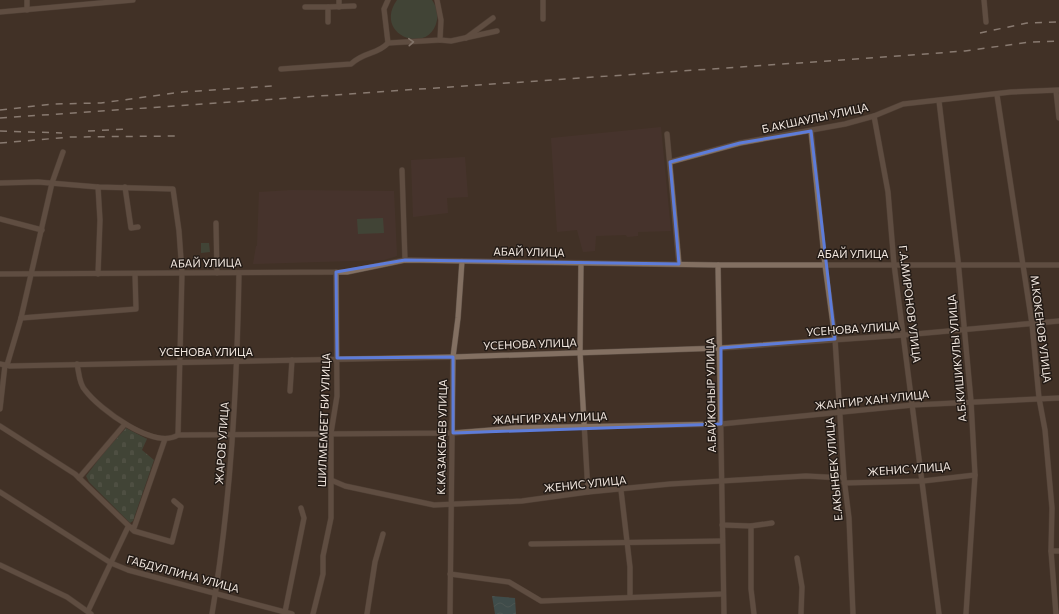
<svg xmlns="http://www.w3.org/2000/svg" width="1059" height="614" viewBox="0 0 1059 614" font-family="Commissioner,sans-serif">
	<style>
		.education { fill: #4c3734 }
		.grass { fill: #425b4a }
		.cemetery { fill: url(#cemetery-stones) }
		.park { fill: url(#park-crowns) }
		.water { fill: url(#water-waves) }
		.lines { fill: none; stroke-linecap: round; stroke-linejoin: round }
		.minor-casing { stroke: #5d4f45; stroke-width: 6 }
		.minor { stroke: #837062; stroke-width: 5 }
		.rail { stroke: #ded2ca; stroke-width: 1.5; stroke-dasharray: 7 7; stroke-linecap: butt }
		.oneway { stroke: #d1c4ba }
		.marked { fill: none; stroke: #5d7cda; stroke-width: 3; stroke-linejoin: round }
		.labels { text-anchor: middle; stroke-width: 3; stroke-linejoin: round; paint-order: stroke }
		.street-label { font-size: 11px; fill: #f3e8e0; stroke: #231b16 }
	</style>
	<defs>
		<pattern id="cemetery-stones" width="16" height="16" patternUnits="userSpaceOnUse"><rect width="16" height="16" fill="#425b4a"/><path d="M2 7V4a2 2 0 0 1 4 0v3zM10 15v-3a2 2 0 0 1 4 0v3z" fill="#5e7364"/></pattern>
		<pattern id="park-crowns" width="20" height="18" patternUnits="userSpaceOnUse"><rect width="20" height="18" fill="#425b4a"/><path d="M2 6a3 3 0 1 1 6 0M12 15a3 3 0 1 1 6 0" fill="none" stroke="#5e7364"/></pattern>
		<pattern id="water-waves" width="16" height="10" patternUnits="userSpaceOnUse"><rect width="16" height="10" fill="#3d6d75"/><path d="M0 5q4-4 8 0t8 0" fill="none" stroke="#5a8288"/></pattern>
	</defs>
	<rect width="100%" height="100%" fill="#423126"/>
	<g class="education">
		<path d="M661,127l10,104 -33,1v4l-11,1 -1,-2 -30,1 -1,15 -12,1 -6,-22 -20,2 -6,-94z"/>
		<path d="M465,157l3,40 -21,1 1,15 -35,4 -2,-57z"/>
		<path d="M292,190l102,1 3,65 -13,4 -131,4 3,-18h1l2,-54z"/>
	</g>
	<g class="grass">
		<path d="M397,0h35c4,6 7,13 5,20 -7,37 -65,15 -40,-20z"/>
		<path d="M383,218l1,15 -26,1 -1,-15z"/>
	</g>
	<path class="cemetery" d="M126,428l21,11 -5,11 12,10 -21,61 -3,2 -41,-41 -3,-6 19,-25z"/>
	<path class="park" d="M201,243h8l1,9 -9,1z"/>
	<path class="water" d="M492,596l23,2 1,16h-21z"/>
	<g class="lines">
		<defs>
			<g id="minor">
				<path d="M27,0v10"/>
				<path d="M339,0v7"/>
				<path d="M388,0l-4,9 4,34 52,-3 1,-20 -4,-20"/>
				<path d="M543,0v19"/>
				<path d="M984,0l2,22"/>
				<path d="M305,7h23"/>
				<path d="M0,12l133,-12"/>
				<path d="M328,22v-15l26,-1"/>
				<path d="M466,38l27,-20"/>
				<path d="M440,40l11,1 46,-10"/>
				<path d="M281,69l70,-5c14,-13 26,-9 37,-21"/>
				<path d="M1056,91l3,27"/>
				<path d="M997,95l35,229 7,74 6,32 7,78 -1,43 5,63"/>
				<path d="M939,101l19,159 13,141 4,74 -9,139"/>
				<path d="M874,116l14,76 6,72 45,350"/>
				<path d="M811,131l14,134 10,74 9,139 5,40 4,96"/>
				<path d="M667,134l12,130"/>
				<path d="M670,162l70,-19 105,-19 29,-8 29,-12 108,-12 48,-2"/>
				<path d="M402,170l3,90"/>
				<path d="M0,183l38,-1 60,5 75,2 6,42 3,42 -4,162"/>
				<path d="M98,187l2,33 -2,54"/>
				<path d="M125,187l6,41 7,-1"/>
				<path d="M0,219l42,11"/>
				<path d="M216,223l1,50"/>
				<path d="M581,263l-1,89 8,140"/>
				<path d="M718,265l6,349"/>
				<path d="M0,274l347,-2 58,-12 313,5h341"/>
				<path d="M21,318l115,-9 -1,-35"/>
				<path d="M0,364l10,2 443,-9 268,-9 183,-13 155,-14"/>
				<path d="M77,364c2,8 2,20 8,26 14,19 69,60 93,45l275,-2 62,-5 206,-4 192,-19 146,-7"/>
				<path d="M7,365l14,-47 31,-135 11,-31"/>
				<path d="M290,391l2,-31"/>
				<path d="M0,409l5,-44"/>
				<path d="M0,426l75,48 59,57 38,11 9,-35 -7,-6"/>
				<path d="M79,478l46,-54"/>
				<path d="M331,480l14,6 89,19 88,-4 66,-9 82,-8 136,-8 38,2"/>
				<path d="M844,483l79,-2 52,-6"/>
				<path d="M621,490l9,77v30"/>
				<path d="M0,492l111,71 17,7 164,44"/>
				<path d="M722,525l29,1 21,-3"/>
				<path d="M751,526v63l3,25"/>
				<path d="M531,544l191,-3"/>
				<path d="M1051,551h8"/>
				<path d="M797,558l5,29 -1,27"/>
				<path d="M0,565l67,32 24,17"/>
				<path d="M450,574l59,8 32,19 182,-7"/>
				<path d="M88,611l40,-84 6,1 31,-89"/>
				<path d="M285,612l19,-94 -3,-10"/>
				<path d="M212,614c19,-113 25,-227 27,-341"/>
				<path d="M313,614l10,-40v-18l8,-38v-85l6,-37 -1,-124"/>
				<path d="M367,614l8,-52 8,-28"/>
				<path d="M450,614l3,-257 5,-39 4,-57"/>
			</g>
		</defs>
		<use href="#minor" class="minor-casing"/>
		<use href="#minor" class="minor"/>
		<g class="rail">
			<path d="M980,33l47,-10 32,-1"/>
			<path d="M0,110l53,-6 48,-1 81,-11 91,-6"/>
			<path d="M0,118l856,-59 109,-8 65,-9 29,-1"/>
			<path d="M0,131l62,2"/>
			<path d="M88,131l38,-2"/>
			<path d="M0,143l71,-6 108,-1"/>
		</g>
	</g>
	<defs><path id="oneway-chevron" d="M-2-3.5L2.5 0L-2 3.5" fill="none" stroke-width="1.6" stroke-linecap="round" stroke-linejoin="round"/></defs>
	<use class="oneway" href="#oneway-chevron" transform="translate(411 42) rotate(-4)"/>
	<path d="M0 0H1059V614H0ZM811,131l24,208 -114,9v76l-268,9v-76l-116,1 -1,-86 69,-12 274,4 -9,-102 70,-19z" fill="#423126" fill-opacity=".55" fill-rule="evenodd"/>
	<path class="marked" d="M811,131l24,208 -114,9v76l-268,9v-76l-116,1 -1,-86 69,-12 274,4 -9,-102 70,-19z"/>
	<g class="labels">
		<g class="street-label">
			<text transform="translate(815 118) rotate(-12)" y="4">Б.АКШАУЛЫ УЛИЦА</text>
			<text transform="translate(529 252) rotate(1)" y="4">АБАЙ УЛИЦА</text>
			<text x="853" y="258">АБАЙ УЛИЦА</text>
			<text transform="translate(206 263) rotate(-1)" y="4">АБАЙ УЛИЦА</text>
			<text transform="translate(910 304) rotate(83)" y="4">Г.А.МИРОНОВ УЛИЦА</text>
			<text transform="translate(853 329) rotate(-4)" y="4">УСЕНОВА УЛИЦА</text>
			<text transform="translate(1041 329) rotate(83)" y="4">М.КОКЕНОВ УЛИЦА</text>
			<text transform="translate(530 344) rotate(-2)" y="4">УСЕНОВА УЛИЦА</text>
			<text x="206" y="356">УСЕНОВА УЛИЦА</text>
			<text transform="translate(957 358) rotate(-95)" y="4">А.Б.КИШИКУЛЫ УЛИЦА</text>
			<text transform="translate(711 395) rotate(-91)" y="4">А.БАЙКОНЫР УЛИЦА</text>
			<text transform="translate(872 400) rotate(-6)" y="4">ЖАНГИР ХАН УЛИЦА</text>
			<text transform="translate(550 418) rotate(-2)" y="4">ЖАНГИР ХАН УЛИЦА</text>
			<text transform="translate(324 420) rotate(-88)" y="4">ШИЛМЕМБЕТ БИ УЛИЦА</text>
			<text transform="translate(442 437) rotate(-89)" y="4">К.КАЗАКБАЕВ УЛИЦА</text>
			<text transform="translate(222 443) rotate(-86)" y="4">ЖАРОВ УЛИЦА</text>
			<text transform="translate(834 469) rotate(-95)" y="4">Е.АКЫНБЕК УЛИЦА</text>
			<text transform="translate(909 469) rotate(-4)" y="4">ЖЕНИС УЛИЦА</text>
			<text transform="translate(585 484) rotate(-6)" y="4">ЖЕНИС УЛИЦА</text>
			<text transform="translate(183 574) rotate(15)" y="4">ГАБДУЛЛИНА УЛИЦА</text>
		</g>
	</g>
</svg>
